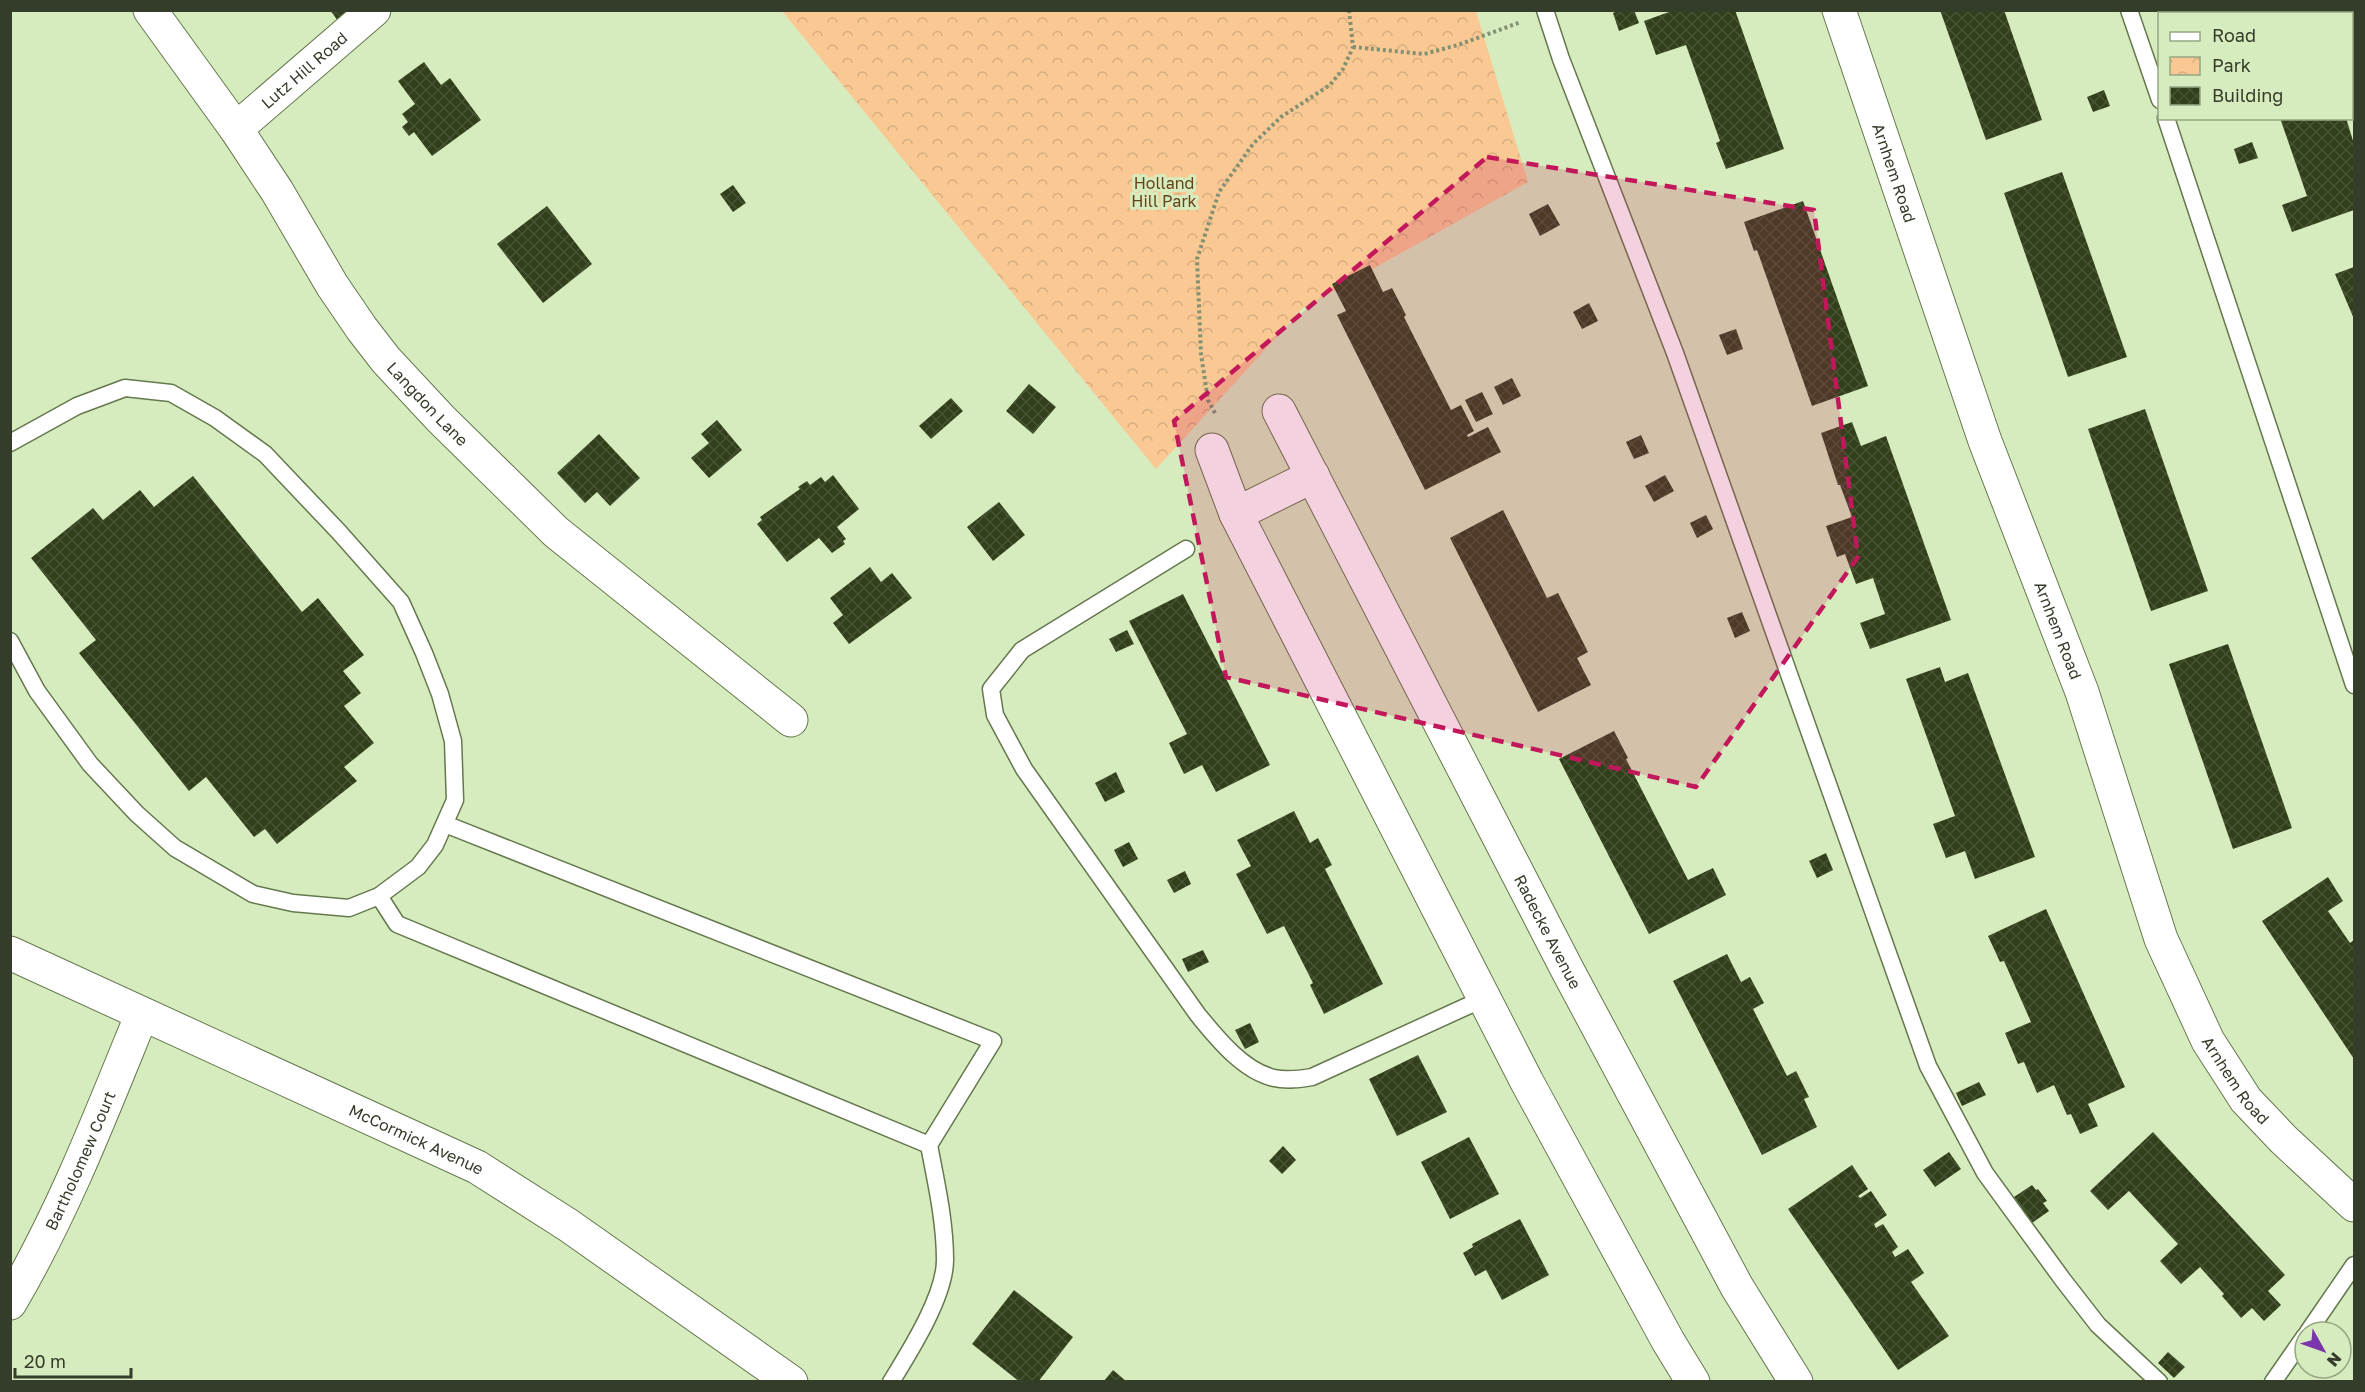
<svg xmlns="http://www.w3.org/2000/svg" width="2365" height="1392" viewBox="0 0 2365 1392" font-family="'Golos Text',sans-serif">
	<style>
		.park { fill: url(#park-crowns) }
		.building { fill: url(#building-cross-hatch) }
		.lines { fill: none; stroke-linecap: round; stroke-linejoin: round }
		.lane-casing { stroke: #65784e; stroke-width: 19 }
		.street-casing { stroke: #65784e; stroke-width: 35 }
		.path { stroke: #839172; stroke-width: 4; stroke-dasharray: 3 3; stroke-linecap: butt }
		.lane { stroke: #fff; stroke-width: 16 }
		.street { stroke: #fff; stroke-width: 33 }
		.marked { fill: #c2185b; fill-opacity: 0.2; stroke: #c2185b; stroke-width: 4.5; stroke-dasharray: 12 8; stroke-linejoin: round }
		.labels { text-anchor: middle; stroke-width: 6; stroke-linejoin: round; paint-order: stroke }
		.street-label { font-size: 16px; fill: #343c2a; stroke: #d7ecbe }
		.park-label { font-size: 16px; fill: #674319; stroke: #d7ecbe }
	</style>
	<defs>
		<pattern id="park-crowns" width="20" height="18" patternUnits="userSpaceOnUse" patternTransform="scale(1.5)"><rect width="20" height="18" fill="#f9c893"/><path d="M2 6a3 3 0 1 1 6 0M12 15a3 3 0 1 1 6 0" fill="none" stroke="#d6ad7f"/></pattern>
		<pattern id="building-cross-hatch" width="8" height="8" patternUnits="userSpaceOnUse" patternTransform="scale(1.5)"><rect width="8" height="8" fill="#31401a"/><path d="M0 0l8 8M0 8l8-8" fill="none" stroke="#475433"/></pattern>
	</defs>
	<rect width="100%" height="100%" fill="#d7ecbe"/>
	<path class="park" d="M782,11h694l52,171 -225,126 -147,161z"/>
	<g class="building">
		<path d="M330,10h21l-13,11z"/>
		<path d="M1620,10h14l5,13 -20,8 -6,-18z"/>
		<path d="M1668,10h67l49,139 -58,20 -10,-26 4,-2 -34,-96 -30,10 -12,-34 25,-9z"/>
		<path d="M1940,10h64l38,110 -56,20z"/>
		<path d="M424,62l17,23 9,-7 31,42 -49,36 -18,-24 -5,4 -7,-9 6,-5 -6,-8 13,-10 -17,-23z"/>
		<path d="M2104,90l6,16 -17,6 -6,-15z"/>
		<path d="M2280,118h66l8,26v66l-62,22 -10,-27 25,-9z"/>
		<path d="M2252,142l6,16 -19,6 -5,-15z"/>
		<path d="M2062,172l65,185 -59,20 -64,-184z"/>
		<path d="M733,185l13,18 -13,9 -13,-18z"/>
		<path d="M1803,201l65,185 -56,20 -55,-156 -3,1 -10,-29z"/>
		<path d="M1548,204l12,21 -20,11 -11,-22z"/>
		<path d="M547,206l45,58 -49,39 -46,-59z"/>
		<path d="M1370,265l13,27 9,-4 14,27 -2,2 47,93 10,-5 13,26 -7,4 1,2 20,-10 13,25 -76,38 -88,-175 9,-4 -14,-27z"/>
		<path d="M2354,267v52l-19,-45z"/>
		<path d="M1589,303l9,18 -16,8 -9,-17z"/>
		<path d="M1736,329l7,20 -16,6 -8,-20z"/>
		<path d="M1512,378l9,18 -18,9 -9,-18z"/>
		<path d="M1029,384l27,23 -23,27 -27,-23z"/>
		<path d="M1482,392l11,22 -17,8 -11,-22z"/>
		<path d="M951,398l12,13 -32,28 -12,-13z"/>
		<path d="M2145,409l63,182 -57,20 -63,-182z"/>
		<path d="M717,420l25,30 -33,28 -18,-20 18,-15 -8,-9z"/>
		<path d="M1852,422l9,24 25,-10 65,184 -81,29 -10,-26 25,-9 -12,-36 -17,6 -11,-30 -8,3 -11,-31 26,-9 -12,-32h-2l-17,-52z"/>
		<path d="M599,434l41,44 -30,28 -13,-14 -12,11 -28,-30z"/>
		<path d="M1641,435l8,18 -15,6 -8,-17z"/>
		<path d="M833,475l26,34 -22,18 9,12 -3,2 2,3 -13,9 -13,-15 -32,24 -30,-38 5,-4 -2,-3 40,-28 -2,-2 9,-6 3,4 11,-8 4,5z"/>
		<path d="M1665,475l9,16 -20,11 -9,-16z"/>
		<path d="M193,476l109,136 16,-14 46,57 -21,16 18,22 -17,13 30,37 -30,24 13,14 -80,63 -12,-15 -11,8 -48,-60 -17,14 -110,-138 17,-13 -65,-82 62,-50 10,12 37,-30 14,17z"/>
		<path d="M999,502l26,33 -32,26 -26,-34z"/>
		<path d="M1503,510l44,88 11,-5 30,59 -11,6 14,27 -53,27 -88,-174z"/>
		<path d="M1706,515l7,14 -16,9 -7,-15z"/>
		<path d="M870,567l11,15 11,-9 20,25 -63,46 -16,-21 10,-8 -13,-17z"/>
		<path d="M1183,594l87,171 -54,27 -14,-27 -18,9 -15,-31 18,-9 -58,-113z"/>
		<path d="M1742,612l8,19 -15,7 -8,-20z"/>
		<path d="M1127,630l7,14 -18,8 -7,-13z"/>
		<path d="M2228,644l64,184 -59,21 -64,-185z"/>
		<path d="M1940,667l5,15 23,-9 67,184 -60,22 -10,-28 -19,7 -13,-34 22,-8 -49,-137z"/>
		<path d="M1614,731l14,27 -2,1 62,121 25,-12 13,27 -77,39 -90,-175z"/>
		<path d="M1116,772l9,20 -20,10 -10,-19z"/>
		<path d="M1294,811l16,32 8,-5 14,27 -7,4 58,115 -59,30 -14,-29 3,-2 -29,-57 -17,8 -31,-60 15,-8 -14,-26z"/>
		<path d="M1129,842l9,17 -15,8 -9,-17z"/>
		<path d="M1826,853l7,17 -16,8 -8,-17z"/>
		<path d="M1185,871l6,13 -17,9 -7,-13z"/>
		<path d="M2328,877l15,24 -15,10 22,32 4,-3v119l-92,-138z"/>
		<path d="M2046,909l79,178 -37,17 10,22 -18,8 -9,-20 -4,1 -13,-30 -17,8 -13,-31 -6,2 -13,-31 26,-11 -27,-61 -4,1 -12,-26z"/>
		<path d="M1203,950l6,12 -21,10 -6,-13z"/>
		<path d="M1727,954l14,28 9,-5 14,26 -11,6 34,67 9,-5 13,26 -5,2 13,28 -55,28 -89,-174z"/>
		<path d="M1250,1023l9,19 -14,7 -10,-19z"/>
		<path d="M1418,1055l29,57 -50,24 -28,-57z"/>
		<path d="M1979,1082l7,13 -24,11 -6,-13z"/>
		<path d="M2153,1132l132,143 -17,16 13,14 -17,16 -12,-13 -11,10 -19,-22 2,-2 -24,-27 -19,17 -21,-23 18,-17 -49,-53 -21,19 -18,-19z"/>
		<path d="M1469,1137l30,57 -49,25 -29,-57z"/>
		<path d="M1283,1146l13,14 -14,14 -13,-13z"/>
		<path d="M1949,1152l12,17 -26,18 -12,-17z"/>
		<path d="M1852,1165l16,24 -10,7 2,2 11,-7 16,24 -13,9 2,4 7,-4 15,23 -6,5 3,5 13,-8 16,24 -13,9 38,54 -51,34 -110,-161z"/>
		<path d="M2032,1185l4,5 2,-1 9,12 -4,2 6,8 -17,12 -18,-26z"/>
		<path d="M1520,1219l29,56 -47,25 -16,-30 -11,6 -12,-23 10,-6 -1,-3z"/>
		<path d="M1014,1290l59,47 -35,45h-18l-48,-38z"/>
		<path d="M2168,1352l17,15 -11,11 -16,-15z"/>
		<path d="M1113,1370l14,12h-24z"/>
	</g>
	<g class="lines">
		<defs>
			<g id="lane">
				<path d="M1545,10l16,49 114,294 253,713 57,107 78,107 35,45 61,57"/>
				<path d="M2129,10l31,90"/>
				<path d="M2166,118l188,567"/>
				<path d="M10,443l67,-37 48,-18 46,5 44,25 50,36 74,78 62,70 23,51 16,41 13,47 2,59 -20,45 -17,22 -39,29 -30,12 -56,-5 -40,-9 -78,-46 -38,-34 -47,-50 -53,-73 -27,-50"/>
				<path d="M1186,549l-164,101 -31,39 4,26 29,54 174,246c19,23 45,56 76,63 13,3 26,1 38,-1l173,-79"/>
				<path d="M445,824l548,217 -64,104"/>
				<path d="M379,896l18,28 532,221c7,37 16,76 16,115 0,36 -35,91 -54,122"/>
				<path d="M2308,1332l46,-67"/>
				<path d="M2273,1382l32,-46"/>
			</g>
			<g id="street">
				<path id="s1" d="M150,10l86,119 41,62 55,94 30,44 24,31 55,59 115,113 235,188"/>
				<path id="s2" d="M1839,10l146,431 97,251 79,247 47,102 38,59 37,39 71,66"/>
				<path id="s3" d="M236,129l138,-119"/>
				<path id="s4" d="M1279,411l289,560 169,316 59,95"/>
				<path d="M1212,450l24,64 291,568 141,259 25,41"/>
				<path d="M1236,514l77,-38"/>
				<path id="s5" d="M10,953l467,214 91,58 223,157"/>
				<path id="s6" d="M10,1303c54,-92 92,-191 132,-289"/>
			</g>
		</defs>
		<use href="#lane" class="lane-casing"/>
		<use href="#street" class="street-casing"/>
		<g class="path">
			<path d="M1353,47l71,7 34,-9 63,-23"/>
			<path d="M1215,413l-7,-13 -7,-46 -4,-95 22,-67 34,-48 28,-27 49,-32 13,-16 10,-22 -4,-37"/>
		</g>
		<use href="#lane" class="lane"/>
		<use href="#street" class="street"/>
	</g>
	<path class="marked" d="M1487,157l327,53 44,347 -162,230 -470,-110 -52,-256z"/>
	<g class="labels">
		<g class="street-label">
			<text dy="6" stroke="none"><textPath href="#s3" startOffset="90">Lutz Hill Road</textPath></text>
			<text dy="6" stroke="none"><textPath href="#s2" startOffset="172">Arnhem Road</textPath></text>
			<text dy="6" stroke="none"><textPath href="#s1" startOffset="483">Langdon Lane</textPath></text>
			<text dy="6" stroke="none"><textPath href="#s2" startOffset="658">Arnhem Road</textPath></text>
			<text dy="6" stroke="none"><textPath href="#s4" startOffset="586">Radecke Avenue</textPath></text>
			<text dy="6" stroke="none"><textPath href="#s2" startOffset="1144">Arnhem Road</textPath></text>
			<text dy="6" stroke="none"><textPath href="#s5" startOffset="447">McCormick Avenue</textPath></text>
			<text dy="6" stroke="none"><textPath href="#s6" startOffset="159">Bartholomew Court</textPath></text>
		</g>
		<g class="park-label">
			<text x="1164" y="189">Holland<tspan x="1164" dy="18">Hill Park</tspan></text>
		</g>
	</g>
	<rect width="2365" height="1392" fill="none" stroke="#343c2a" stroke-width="24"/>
	<rect x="2158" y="12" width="195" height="108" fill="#d7ecbe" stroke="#96a683" stroke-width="1.5"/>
	<rect x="2170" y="32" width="30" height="9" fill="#ffffff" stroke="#96a683" stroke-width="1.5"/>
	<text x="2212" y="42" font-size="18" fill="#343c2a">Road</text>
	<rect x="2170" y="57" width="30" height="18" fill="url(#park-crowns)" stroke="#96a683" stroke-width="1.5"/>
	<text x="2212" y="72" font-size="18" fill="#343c2a">Park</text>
	<rect x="2170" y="87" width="30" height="18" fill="url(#building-cross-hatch)" stroke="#96a683" stroke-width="1.5"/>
	<text x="2212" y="102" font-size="18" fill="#343c2a">Building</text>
	<g transform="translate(2323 1350) rotate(130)"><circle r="28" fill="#d7ecbe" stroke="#96a683" stroke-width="1.5"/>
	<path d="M0-4.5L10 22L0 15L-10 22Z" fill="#7a36aa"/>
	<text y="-9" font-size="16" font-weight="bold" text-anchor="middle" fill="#343c2a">N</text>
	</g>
	<path d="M15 1368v9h116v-9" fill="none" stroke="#343c2a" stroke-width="3"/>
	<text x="24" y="1368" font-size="18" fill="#343c2a" stroke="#d7ecbe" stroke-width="4.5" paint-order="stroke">20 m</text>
</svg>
